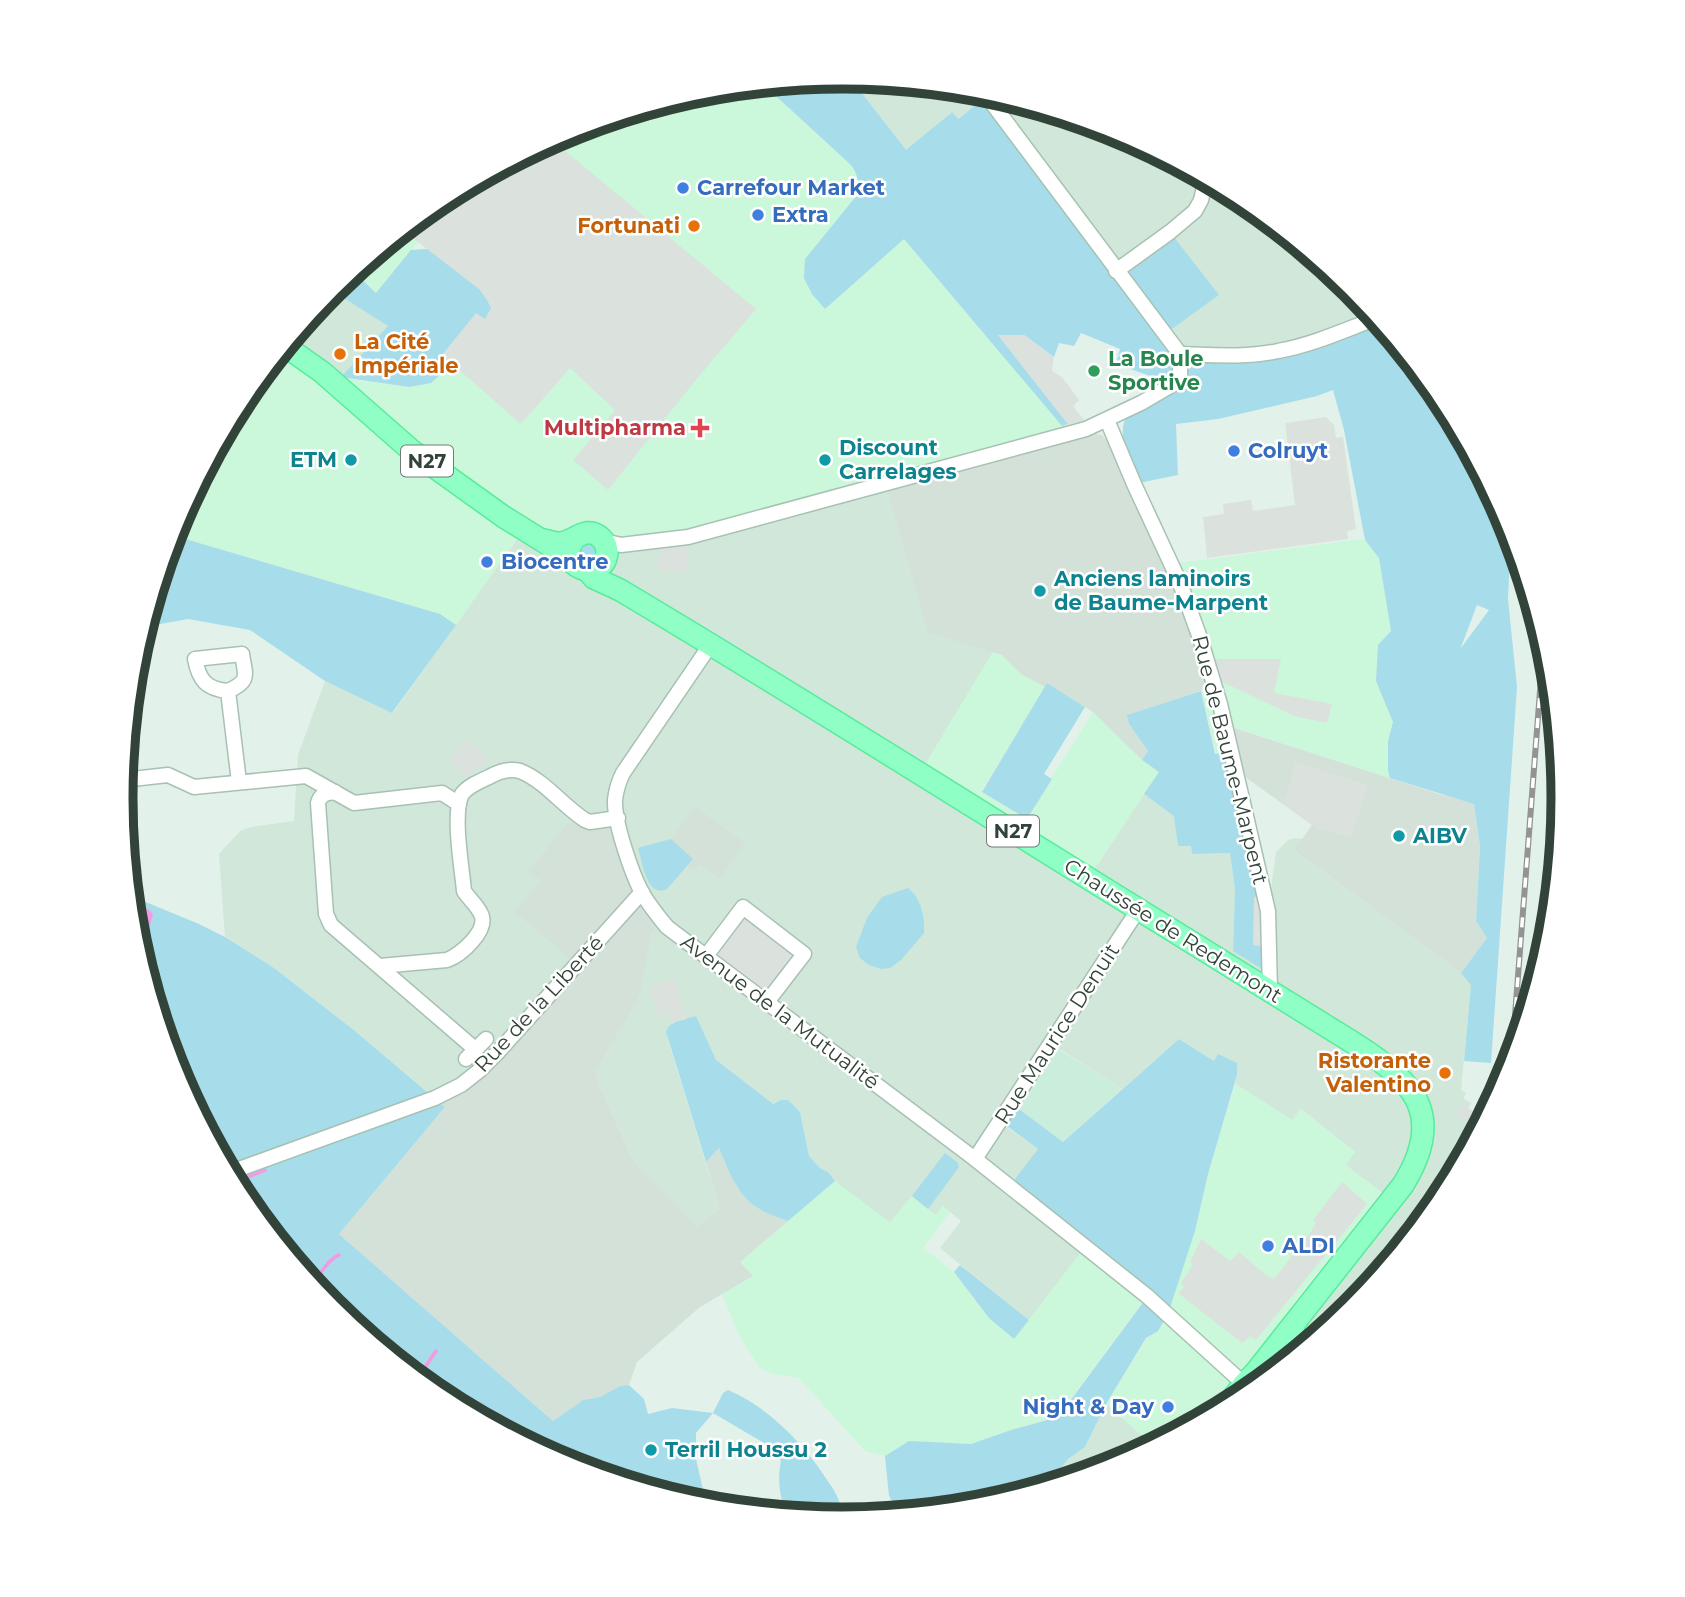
<svg xmlns="http://www.w3.org/2000/svg" width="1685" height="1597" viewBox="0 0 1685 1597" font-family="Montserrat,sans-serif">
	<style>
		.residential { fill: #d0e7da }
		.commercial { fill: #cbf7da }
		.industrial { fill: #d4e1d9 }
		.education { fill: #cbeddb }
		.green { fill: #a7dcea; fill-rule: evenodd }
		.parking { fill: #dbe2de }
		.water { fill: #f599e5 }
		.lines { fill: none; stroke-linecap: round; stroke-linejoin: round }
		.stream { stroke: #f599e5; stroke-width: 3.5 }
		.street-casing { stroke: #a7c1b2; stroke-width: 17 }
		.primary-casing { stroke: #57ec9c; stroke-width: 24 }
		.street { stroke: #fff; stroke-width: 14 }
		.primary { stroke: #8fffc5; stroke-width: 21 }
		.rail-casing { stroke: #939393; stroke-width: 6 }
		.rail { stroke: #fff; stroke-width: 3.5; stroke-dasharray: 10; stroke-linecap: butt }
		.shop-dot { fill: #3f7fe0; stroke: #fff; stroke-width: 2.5 }
		.food-dot { fill: #e8710a; stroke: #fff; stroke-width: 2.5 }
		.leisure-dot { fill: #2e9e5b; stroke: #fff; stroke-width: 2.5 }
		.health-dot { fill: #e0444e; stroke: #fff; stroke-width: 2.5 }
		.culture-dot { fill: #0f9aa8; stroke: #fff; stroke-width: 2.5 }
		.labels { text-anchor: middle; stroke-width: 5; stroke-linejoin: round; paint-order: stroke }
		.shield { fill: #fff; stroke: #707c74; stroke-width: 2 }
		.shield-label { font-size: 19px; font-weight: bold; fill: #324439 }
		.shop-label { font-size: 21px; font-weight: bold; fill: #366cbe; stroke: #fff; text-anchor: start }
		.food-label { font-size: 21px; font-weight: bold; fill: #c56008; stroke: #fff; text-anchor: end }
		.leisure-label { font-size: 21px; font-weight: bold; fill: #27864d; stroke: #fff; text-anchor: start }
		.health-label { font-size: 21px; font-weight: bold; fill: #be3a42; stroke: #fff; text-anchor: end }
		.culture-label { font-size: 21px; font-weight: bold; fill: #0d838f; stroke: #fff; text-anchor: start }
		.street-label { font-size: 21px; fill: #324439; stroke: #fff }
		.rim { fill: none; stroke: #324439; stroke-width: 9 }
	</style>
	<rect width="100%" height="100%" fill="#e2f2ea"/>
	<g class="residential">
		<path d="M850,78l133,13 136,41 125,67 109,90 24,29 -98,33 -99,3 -15,-20 54,-39 -103,-24 -129,-174 -30,22 -6,-7 -45,39z"/>
		<path d="M331,290l57,36 -47,51 -56,-31z"/>
		<path d="M887,484l41,147 65,21 -64,106 169,106 46,-70 31,22 3,30h13l1,8 38,-1 5,36 -2,62 37,22 -2,-62 8,-59 12,-12 6,-2 9,1 -8,12 166,122 10,12 -10,105 5,3 -3,5 8,5 -3,5 17,12 -33,61 -18,29 -82,99 -56,46 5,-25 94,-128 -50,-37 10,-13 -54,-43 -9,11 -57,-36 2,-9 -58,-36 -57,50 -64,-41 -50,80 30,21 -28,38 75,60 -56,73 -89,-72 21,-27 -18,-15 -7,9 -24,-19 -22,27 -55,-42 -7,-9 -8,-4 -11,-12 -9,-44 -19,-12 -8,4 -52,-39 -9,-10 -16,-39 -24,7 -5,14 53,172 -23,17 -56,-56 -7,-8 -35,-77 -3,-15 55,-135 11,-14 -164,131 -63,46 -80,-67 -81,-63 -49,-31 -6,-83 21,-23 11,-4 43,-6 4,-66 27,-74 68,32 124,-174 6,-10z"/>
		<path d="M1555,809h8l-13,131 -9,31 2,-59z"/>
		<path d="M1106,1404l48,42 -36,19 -63,19 -4,-3 17,-22 17,-12z"/>
	</g>
	<g class="commercial">
		<path d="M764,85l87,80 6,10 2,7 -1,12 -7,9 -26,105 79,-69 158,187 17,-5 7,8 -416,110 -95,-1 -52,-9 -67,96 -16,-11 -265,-78 -2,-3 3,-11 67,-125 42,-51 37,26 35,8 52,7 31,-11 12,-12 24,-50 -52,-79 -48,58 -23,-22 89,-73 125,-66 135,-41z"/>
		<path d="M1362,539l10,4 7,15 12,73 -15,50 17,41 -5,19v29l5,9 -167,-54 9,41 -19,-11 -15,-64 13,-5 -42,-122z"/>
		<path d="M993,652l9,3 19,19 24,13 -63,104 59,4 52,-83 49,48 17,12 -71,106 -168,-105z"/>
		<path d="M1235,1084l57,36 8,-11 55,43 -9,13 33,26 1,3 -82,103 -45,61 -52,63 -47,25 -48,-42 41,-66 11,-7 10,-18 27,-82 13,-57z"/>
		<path d="M835,1181l55,41 22,-26 24,19 7,-9 7,6 -27,36 31,24 35,46 25,21 71,-92 62,49 -78,105 -4,-2 -14,20 -40,11 -40,14 -62,-3 -24,15 -20,-5 -66,-73 -26,-4 -14,-7 -20,-32 -17,-41 30,-17 -12,-15z"/>
		<path d="M1051,1481l4,3 -37,12 10,-14z"/>
	</g>
	<g class="industrial">
		<path d="M1089,433l13,2 24,27 89,224 -87,29 1,9 19,27 -6,9 -49,-48 -46,-29 -2,4 -24,-13 -19,-19 -74,-23 -40,-140 -1,-8z"/>
		<path d="M1225,725l214,69 35,9 6,43 -4,75 11,17 -26,35 -167,-123 18,-25 -64,-46 -13,-13z"/>
		<path d="M695,807l50,36 -25,35 -20,-14 -7,7 -6,-5 5,-7 -21,-20z"/>
		<path d="M580,817l38,1 12,46 32,57 -11,14 -11,57 -4,10 -40,68 3,15 35,77 63,64 23,-17 -14,-47 13,-14 9,22 9,17 19,20 32,14 -48,41 13,14 -53,31 -63,55 -8,23 -9,1 -20,11 -17,3 -30,21 -214,-187 106,-127 -10,-9 26,-13 116,-121 -62,-52 26,-32 -13,-8 39,-48 7,-1z"/>
	</g>
	<path class="education" d="M1050,1044l72,45 -59,53 -52,-39z"/>
	<g class="green">
		<path d="M842,77l8,1 56,72 46,-38 6,7 29,-23 129,174 54,-38 49,63 -54,39 15,20 66,1 131,-37 66,80 66,125 2,6 -3,70 9,88 -26,376 -27,-2 7,-76 -10,-12 26,-35 -11,-17 4,-75 -6,-42 -84,-26 -2,-8v-29l5,-19 -17,-41 2,-36 13,-14 -12,-73 -14,-18 -21,-110 -11,-40 -16,6 -99,23 -42,5 2,51 -44,9c-4,-17 -19,-54 -6,-69 6,-7 31,-22 40,-28l-6,-7 -46,-16 4,-15 -39,-16 -7,13 -15,-3 -5,14 -30,-22 -25,1 69,88 -6,2 -158,-187 -79,70 -13,-15 -8,-16 1,-19 53,-65c1,-13 0,-19 -7,-29l-87,-80zM1477,605l12,5 -28,38v-1z"/>
		<path d="M440,248l65,54 -57,66 -17,15 -22,4 -68,-10 47,-51 -57,-36 22,-19 23,22 35,-43z"/>
		<path d="M173,533l2,3 265,78 16,11 -64,88 -67,-32 -75,-51 -62,-11 -44,8z"/>
		<path d="M584,542l14,3 -3,16 -16,-3v-11z"/>
		<path d="M1047,683l38,24 -41,67 8,5 -25,40 -45,-27z"/>
		<path d="M1201,691l14,63 6,-1 14,13 35,182v26l-37,-23 2,-62 -5,-36 -38,1 -1,-8h-13l-4,-30 -30,-22 15,-22 -17,-12 6,-9 -19,-27 -2,-9z"/>
		<path d="M671,839l22,20 -26,30c-20,10 -25,-27 -29,-41z"/>
		<path d="M908,888c13,10 17,29 16,45l-23,27 -11,8 -9,1 -12,-4 -9,-7 -4,-11 11,-29 15,-21z"/>
		<path d="M131,896l68,28 26,13 49,31 81,63 90,76 -106,127 214,187 30,-21 17,-3 20,-11 9,-1 15,14 4,15 24,-6 41,5 10,-20 5,-3c39,16 77,55 99,90 6,8 13,19 14,29 0,2 -3,9 -3,11l-52,-6c-6,-18 -9,-34 -5,-53l-12,-15 -56,-33 -17,20v26l11,48 -141,-42 -125,-67 -109,-90 -90,-109 -66,-125 -36,-119 6,-16 2,-30 -17,-6z"/>
		<path d="M696,1016l20,44 57,44 8,-4h7l12,12 9,44 11,12 8,4 7,9 -47,40c-10,-4 -21,-7 -30,-13 -21,-13 -30,-38 -39,-60l-13,14 -40,-130c4,-12 19,-13 30,-16z"/>
		<path d="M1179,1039l35,22 4,-7 19,9v12l-29,99 -13,57 -27,83 -10,17 -12,7 -40,66 -21,43 -17,12 -17,22 -23,1 -10,14 -35,10 -83,8 -11,-18 -4,-40 24,-15 62,3 40,-14 40,-11 15,-20 4,2 77,-104 -138,-110 29,-38 -38,-28 11,-18 52,39z"/>
		<path d="M945,1153l13,10 1,4 -31,42 -16,-13z"/>
		<path d="M960,1265l69,55 -15,19 -25,-21 -35,-46z"/>
	</g>
	<g class="parking">
		<path d="M552,140l204,169 -61,72 -87,109 -35,-30 42,-50 -45,-42 -49,56 -79,-69 34,-42 9,6 6,-11 -4,-8 -8,-11 -74,-57 10,-12 27,-22z"/>
		<path d="M998,335h26l30,22 -2,14 10,6 17,23 -6,6 12,15 -17,3z"/>
		<path d="M1326,417l8,8 2,13 7,-1 13,92 -9,2 1,8 -141,19 -4,-41 21,-3 -1,-10 28,-4 2,11 42,-6 -10,-82z"/>
		<path d="M688,537l-1,34h-30l3,-30z"/>
		<path d="M1207,659h74l-7,34 58,11 -5,19 -33,-7 -82,-39z"/>
		<path d="M466,740l23,18 -8,11 -4,-2 -8,10 -20,-15z"/>
		<path d="M1295,762l73,23 -17,53 -26,-8 -5,1 -38,-29 5,-7z"/>
		<path d="M1263,888l7,60 -17,-3 1,-47z"/>
		<path d="M743,907l61,47 -37,48 -61,-46z"/>
		<path d="M674,978l13,41 -15,4 -4,-11 -10,4 -9,-29z"/>
		<path d="M1462,1104l23,16 -8,14 -3,-5 -16,-10 2,-4 -2,-7z"/>
		<path d="M1342,1182l25,22 -111,136 -6,-4 -8,7 -64,-50 6,-6 -3,-4 12,-19 -3,-2 11,-23 29,22 9,-9 26,22 9,5 36,-46 6,-10 -3,-3z"/>
	</g>
	<path class="water" d="M131,903l17,6 5,5 -7,25 -6,16 -5,-16z"/>
	<g class="lines">
		<g class="stream">
			<path d="M234,1183l31,-13"/>
			<path d="M310,1281c13,-6 16,-21 29,-26"/>
			<path d="M417,1379l19,-28"/>
		</g>
		<defs>
			<g id="street">
				<path d="M983,91l197,263"/>
				<path d="M1116,271l54,-39 25,-21 6,-11 5,-21"/>
				<path d="M1180,354c32,1 66,4 98,-3 34,-6 67,-21 99,-33"/>
				<path d="M1107,420l27,64 46,99 20,55 20,66 48,207 2,80"/>
				<path d="M604,541l17,4 67,-8 398,-108 55,-26 36,-21 3,-6v-22"/>
				<path d="M711,644l-88,129c-4,8 -7,18 -8,27 -1,22 16,71 26,91 7,13 17,25 26,36l308,232 172,137 97,88"/>
				<path d="M228,691c-22,-2 -29,-11 -33,-32l47,-5c3,21 9,27 -14,37l11,91"/>
				<path d="M123,780l45,-5 26,12 112,-11 48,27 88,-10 17,11"/>
				<path d="M335,792c-8,1 -15,2 -17,11l8,111 5,11 144,124"/>
				<path d="M706,956l37,-49 61,47 -37,48"/>
				<path d="M380,966l67,-6c14,-5 42,-30 34,-46 -4,-9 -12,-15 -17,-23 -2,-23 -12,-78 -2,-97 6,-8 18,-13 27,-17 9,-5 21,-9 31,-6 25,10 43,35 65,49l5,2 28,-4"/>
				<path d="M466,1059l20,-20"/>
				<path d="M975,1159l163,-249"/>
				<path d="M228,1173l207,-75 26,-13 19,-15 18,-18 144,-160"/>
			</g>
			<g id="primary">
				<path d="M285,346l37,26 90,79 92,66 66,41"/>
				<path d="M544,540c5,1 11,3 16,3 15,-1 26,-19 41,-5 4,4 6,10 6,15 -3,31 -55,15 -32,-15"/>
				<path d="M587,570l7,8 26,12c190,113 376,232 563,347 47,29 93,58 140,87 30,19 66,38 88,67 22,30 10,65 -8,94l-148,188 -11,11 -20,25"/>
				<path d="M1288,1362l1,-17 5,-19"/>
			</g>
		</defs>
		<use href="#street" class="street-casing"/>
		<use href="#primary" class="primary-casing"/>
		<use href="#street" class="street"/>
		<use href="#primary" class="primary"/>
		<defs>
			<path id="rail" d="M1511,1067l33,-428"/>
		</defs>
		<use href="#rail" class="rail-casing"/>
		<use href="#rail" class="rail"/>
	</g>
	<g class="shop-dot">
		<circle cx="683" cy="188" r="7"/>
		<circle cx="758" cy="215" r="7"/>
		<circle cx="1234" cy="451" r="7"/>
		<circle cx="487" cy="562" r="7"/>
		<circle cx="1268" cy="1246" r="7"/>
		<circle cx="1168" cy="1407" r="7"/>
	</g>
	<g class="food-dot">
		<circle cx="694" cy="226" r="7"/>
		<circle cx="340" cy="354" r="7"/>
		<circle cx="1445" cy="1073" r="7"/>
	</g>
	<circle class="leisure-dot" cx="1094" cy="371" r="7"/>
	<path class="health-dot" d="M696.5 417.5h7v7h7v7h-7v7h-7v-7h-7v-7h7z"/>
	<g class="culture-dot">
		<circle cx="351" cy="460" r="7"/>
		<circle cx="825" cy="460" r="7"/>
		<circle cx="1040" cy="591" r="7"/>
		<circle cx="1399" cy="836" r="7"/>
		<circle cx="651" cy="1450" r="7"/>
	</g>
	<g class="labels">
		<g class="shield">
			<rect x="401" y="445.5" width="52" height="31" rx="5"/>
			<rect x="987" y="815.5" width="52" height="31" rx="5"/>
		</g>
		<g class="shield-label">
			<text x="427" y="468">N27</text>
			<text x="1013" y="838">N27</text>
		</g>
		<g class="shop-label">
			<text x="697" y="195">Carrefour Market</text>
			<text x="772" y="222">Extra</text>
			<text x="1248" y="458">Colruyt</text>
			<text x="501" y="569">Biocentre</text>
			<text x="1282" y="1253">ALDI</text>
			<text x="1154" y="1414" text-anchor="end">Night &amp; Day</text>
		</g>
		<g class="food-label">
			<text x="680" y="233">Fortunati</text>
			<text x="354" y="349" text-anchor="start">La Cité<tspan x="354" dy="24">Impériale</tspan></text>
			<text x="1431" y="1068">Ristorante<tspan x="1431" dy="24">Valentino</tspan></text>
		</g>
		<g class="leisure-label">
			<text x="1108" y="366">La Boule<tspan x="1108" dy="24">Sportive</tspan></text>
		</g>
		<g class="health-label">
			<text x="686" y="435">Multipharma</text>
		</g>
		<g class="culture-label">
			<text x="839" y="455">Discount<tspan x="839" dy="24">Carrelages</tspan></text>
			<text x="337" y="467" text-anchor="end">ETM</text>
			<text x="1054" y="586">Anciens laminoirs<tspan x="1054" dy="24">de Baume-Marpent</tspan></text>
			<text x="1413" y="843">AIBV</text>
			<text x="665" y="1457">Terril Houssu 2</text>
		</g>
		<g class="street-label">
			<text transform="translate(1230 760) rotate(76)" y="7">Rue de Baume-Marpent</text>
			<text transform="translate(1173 931) rotate(32)" y="7">Chaussée de Redemont</text>
			<text transform="translate(539 1004) rotate(-47)" y="7">Rue de la Liberté</text>
			<text transform="translate(780 1012) rotate(37)" y="7">Avenue de la Mutualité</text>
			<text transform="translate(1057 1034) rotate(-57)" y="7">Rue Maurice Denuit</text>
		</g>
	</g>
	<path d="M0 0H1685V1597H0ZM133 798a709 709 0 1 1 1418 0a709 709 0 1 1-1418 0Z" fill="#fff" fill-rule="evenodd"/>
	<path class="rim" d="M133 798a709 709 0 1 1 1418 0a709 709 0 1 1-1418 0Z"/>
</svg>
